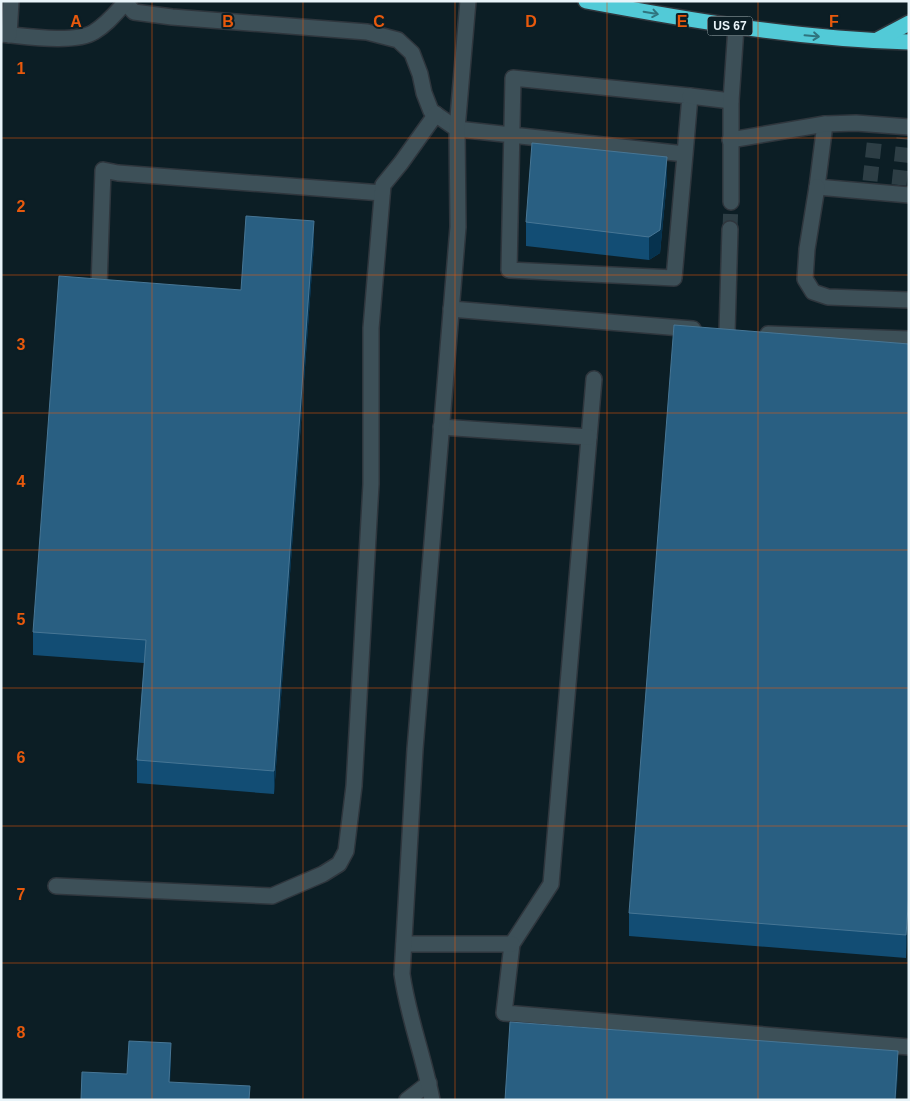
<svg xmlns="http://www.w3.org/2000/svg" width="910" height="1101" viewBox="0 0 910 1101" font-family="Helvetica,sans-serif">
	<style>
		.lines { fill: none; stroke-linecap: round; stroke-linejoin: round }
		.minor-tunnel { stroke: #2d3e45; stroke-width: 15; stroke-dasharray: 15 8; stroke-linecap: butt }
		.minor-casing { stroke: #2f363d; stroke-width: 18 }
		.highway-casing { stroke: #2f363d; stroke-width: 18 }
		.minor { stroke: #3d5058; stroke-width: 15 }
		.highway { stroke: #52cad7; stroke-width: 15 }
		.wall { fill: #124d74 }
		.shaded-wall { fill: #06324e }
		.building { fill: #295f82; stroke: #477695 }
		.oneway { stroke: #2f747e }
		.grid { fill: none; stroke: #e8590c; stroke-width: 1; stroke-opacity: 0.55 }
		.labels { text-anchor: middle; stroke-width: 4; stroke-linejoin: round; paint-order: stroke }
		.shield { fill: #0c1e25; stroke: #a7b4b9; stroke-width: 1 }
		.shield-label { font-size: 12px; font-weight: bold; fill: #e9f4f9 }
		.grid-label { font-size: 16px; text-anchor: middle; font-weight: bold; fill: #e8590c; stroke: #0c1e25; stroke-width: 4; stroke-linejoin: round; paint-order: stroke }
	</style>
	<rect width="100%" height="100%" fill="#0c1e25"/>
	<g class="lines">
		<g class="minor-tunnel">
			<path d="M870,181l5,-45"/>
			<path d="M899,185l5,-47"/>
			<path d="M730,229l1,-27"/>
		</g>
		<defs>
			<g id="minor">
				<path d="M124,1l10,11 38,5 195,15 31,8 14,13 8,21 4,19 7,18 26,18 228,25 -11,124 -165,-8 4,-192 177,18 -5,58"/>
				<path d="M1,34c23,2 74,10 93,-2 12,-7 21,-18 31,-29"/>
				<path d="M9,35l2,-34"/>
				<path d="M690,96l41,5"/>
				<path d="M825,124l-8,63 92,8"/>
				<path d="M730,140l95,-16 31,-1 53,4"/>
				<path d="M817,187l-10,62 -2,30 8,13 15,5 81,3"/>
				<path d="M731,202v-101l5,-74"/>
				<path d="M99,287l4,-117 15,3 264,20"/>
				<path d="M451,309l242,20"/>
				<path d="M727,332l3,-103"/>
				<path d="M768,334l141,5"/>
				<path d="M594,379l-43,505 -39,60 -8,69 405,34"/>
				<path d="M441,427l148,10"/>
				<path d="M56,886l216,10 51,-22 16,-10 7,-13 8,-65 17,-302v-156l12,-143 18,-22 35,-49"/>
				<path d="M404,944h108"/>
				<path d="M407,1100l22,-17"/>
				<path d="M432,1100c-8,-43 -24,-83 -30,-126l13,-225 43,-522 -1,-98 11,-128"/>
			</g>
			<g id="highway">
				<path d="M586,1c107,20 214,38 323,41"/>
				<path d="M877,40l32,-17"/>
			</g>
		</defs>
		<use href="#minor" class="minor-casing"/>
		<use href="#highway" class="highway-casing"/>
		<use href="#minor" class="minor"/>
		<use href="#highway" class="highway"/>
	</g>
	<g class="wall">
		<path d="M667,180l-7,73 -11,7 -123,-14v-24z"/>
		<path d="M314,244l-40,550 -137,-11v-23l7,-97 -111,-8v-23l208,-342z"/>
		<path d="M909,344l-3,614 -277,-22v-23z"/>
	</g>
	<g class="shaded-wall">
		<path d="M667,157v23l-7,73 -11,7v-23z"/>
		<path d="M314,221v23l-40,550v-23z"/>
		<path d="M909,893v23l-3,42v-23z"/>
		<path d="M171,1043v23l-2,34v-18z"/>
		<path d="M898,1051v23l-2,26h-1z"/>
	</g>
	<g class="building">
		<path d="M532,143l135,14 -7,73 -11,7 -123,-15z"/>
		<path d="M246,216l68,5 -40,550 -137,-11 9,-120 -113,-8 26,-356 182,14z"/>
		<path d="M674,325l235,19v549l-3,42 -277,-22z"/>
		<path d="M510,1022l388,29 -3,49h-390z"/>
		<path d="M129,1041l42,2 -2,39 81,4 -1,14h-168l1,-28 45,2z"/>
	</g>
	<defs><path id="oneway-shaft" d="M-6 0H5M1.5-3L5.5 0L1.5 3" fill="none" stroke-width="1.6" stroke-linecap="round" stroke-linejoin="round" transform="scale(1.25)"/></defs>
	<g class="oneway">
		<use href="#oneway-shaft" transform="translate(651 13) rotate(10)"/>
		<use href="#oneway-shaft" transform="translate(812 36) rotate(5)"/>
	</g>
	<path class="grid" d="M152,1v1099M303,1v1099M455,1v1099M607,1v1099M758,1v1099M1,138h908M1,275h908M1,413h908M1,550h908M1,688h908M1,826h908M1,963h908"/>
	<g class="labels">
		<rect class="shield" x="707.5" y="16.5" width="45" height="19" rx="4"/>
		<g class="shield-label">
			<text x="730" y="30">US 67</text>
		</g>
	</g>
	<g class="grid-label">
		<text x="76" y="27">A</text>
		<text x="228" y="27">B</text>
		<text x="379" y="27">C</text>
		<text x="531" y="27">D</text>
		<text x="682" y="27">E</text>
		<text x="834" y="27">F</text>
		<text x="21" y="74">1</text>
		<text x="21" y="212">2</text>
		<text x="21" y="350">3</text>
		<text x="21" y="487">4</text>
		<text x="21" y="625">5</text>
		<text x="21" y="763">6</text>
		<text x="21" y="900">7</text>
		<text x="21" y="1038">8</text>
	</g>
	<rect width="910" height="1101" fill="none" stroke="#e9f4f9" stroke-width="5"/>
</svg>
